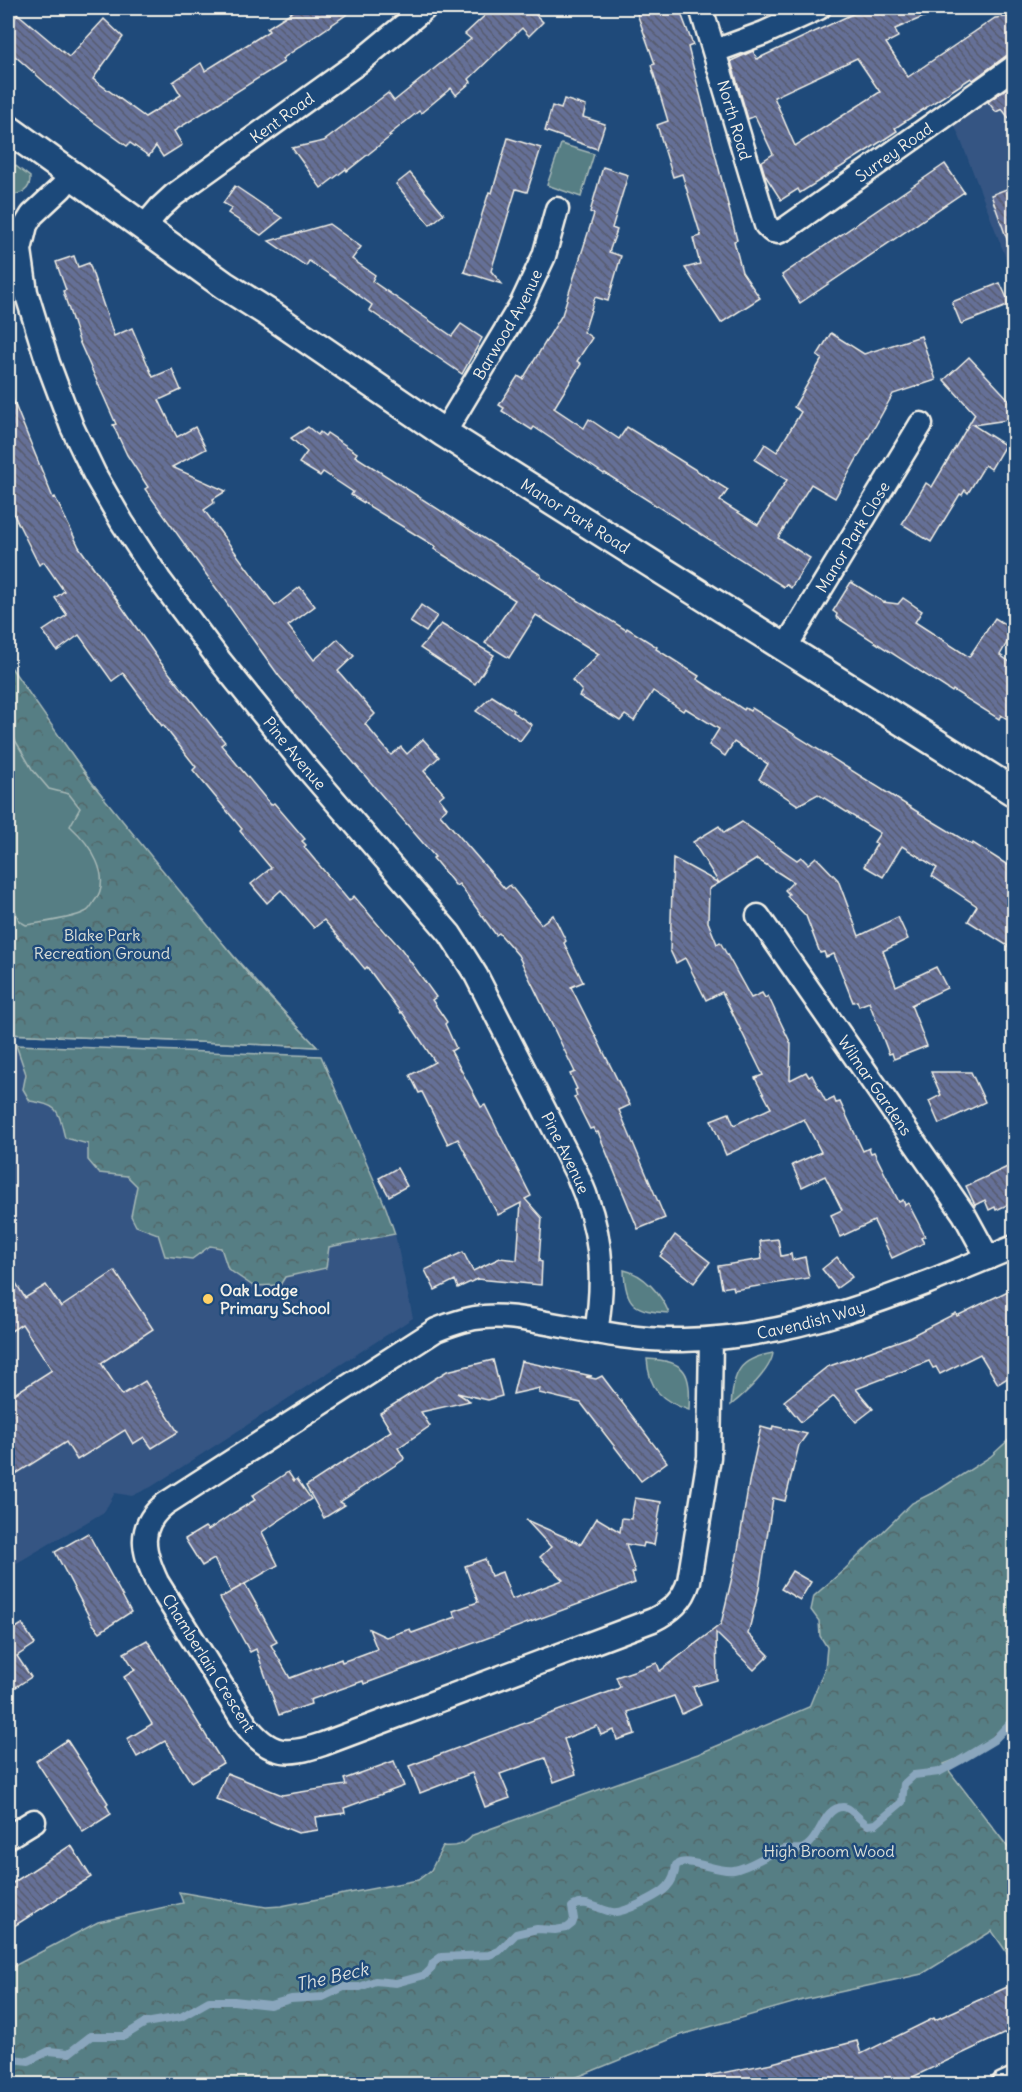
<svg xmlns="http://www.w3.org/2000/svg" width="1022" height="2092" viewBox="0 0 1022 2092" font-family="Delius,sans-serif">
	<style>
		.built { fill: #345583 }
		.green { fill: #577e84; stroke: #a6b8b6; stroke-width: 1.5 }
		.forest { fill: url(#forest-crowns); stroke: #a6b8b6; stroke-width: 1.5 }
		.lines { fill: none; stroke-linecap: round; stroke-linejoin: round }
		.stream { stroke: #8aa6bd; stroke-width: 8 }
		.building { fill: url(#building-back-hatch); stroke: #f4f1e8; stroke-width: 1.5; fill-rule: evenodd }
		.minor-casing { stroke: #f4f1e8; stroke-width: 27 }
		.tertiary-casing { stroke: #f4f1e8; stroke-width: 32 }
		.minor { stroke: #1f4a7a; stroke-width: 22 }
		.tertiary { stroke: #1f4a7a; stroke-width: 27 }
		.poi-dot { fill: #ffd166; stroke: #1f4a7a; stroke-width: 2 }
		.labels { text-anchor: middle; stroke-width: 5; stroke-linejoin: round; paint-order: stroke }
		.street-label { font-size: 16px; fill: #f4f1e8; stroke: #1f4a7a }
		.park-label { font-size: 16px; fill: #dce0d9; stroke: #1f4a7a }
		.poi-label { font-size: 16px; font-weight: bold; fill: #f4f1e8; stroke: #1f4a7a; text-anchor: start }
		.water-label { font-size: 18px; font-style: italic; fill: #d9dedd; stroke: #1f4a7a }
	</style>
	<defs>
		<pattern id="forest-crowns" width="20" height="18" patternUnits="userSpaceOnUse" patternTransform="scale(1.5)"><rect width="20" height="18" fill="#577e84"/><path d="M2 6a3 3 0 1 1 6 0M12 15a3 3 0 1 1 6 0" fill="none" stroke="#516668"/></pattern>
		<pattern id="building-back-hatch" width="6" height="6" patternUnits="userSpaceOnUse" patternTransform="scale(1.5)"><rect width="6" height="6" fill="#656f97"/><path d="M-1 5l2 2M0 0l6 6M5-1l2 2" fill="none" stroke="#575c6e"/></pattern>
	</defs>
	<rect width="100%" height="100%" fill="#1f4a7a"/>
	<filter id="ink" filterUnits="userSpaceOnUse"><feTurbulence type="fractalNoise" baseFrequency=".0167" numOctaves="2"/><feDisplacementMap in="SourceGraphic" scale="12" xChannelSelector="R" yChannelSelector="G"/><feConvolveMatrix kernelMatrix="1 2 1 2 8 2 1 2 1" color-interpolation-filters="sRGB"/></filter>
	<g filter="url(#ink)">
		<g class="built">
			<path d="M995,8h19v58l-6,-11 -8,-38z"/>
			<path d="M1014,67v212l-56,-146 -10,-19z"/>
			<path d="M8,1045l313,11 65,152 9,26 18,84 -262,169 -19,9 -17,-3 -11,19 -94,55 -2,-5z"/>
		</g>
		<g class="green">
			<path d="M561,144l33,10 -13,43 -34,-12z"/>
			<path d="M8,160l22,17c1,15 -10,17 -22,19z"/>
			<path d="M8,663c16,30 40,58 60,86 74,105 161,205 249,298l-309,-13z"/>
			<path d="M624,1270c20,4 37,24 45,43 -34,-2 -44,-7 -45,-43z"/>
			<path d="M773,1353c-2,17 -28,41 -42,52 3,-33 7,-46 42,-52z"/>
			<path d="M647,1359c40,2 44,13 42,51 -28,-9 -40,-21 -42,-51z"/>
		</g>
		<g class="forest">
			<path d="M8,663l84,120 63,78 98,119 64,67 -309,-13v-134l5,5 6,16 7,4c14,-2 49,-7 59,-13 4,-1 7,-7 9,-10 20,-25 -5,-59 -24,-76l10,-18 -11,-14 -20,-5 -17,-20 -24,-41z"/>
			<path d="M16,1045l305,11 65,152 9,26 -66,13 -3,21 -41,9 -5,8 -27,1 -25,-17 -7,-21 -11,-2 -18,13 -27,-3 -7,-22 -22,-8 -5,-10 6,-30 -10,-10 -28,-3 -11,-13v-16l-23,-6c-7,-27 -5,-33 -35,-37l-7,-12 3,-15z"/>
			<path d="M1014,1435v281l-20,21 -35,21 -15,6 70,91v108l-22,-32 -70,43 -119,26 -122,35 -121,49h-552v-113l10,-7 80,-42 85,-19 -4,-11 87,15 15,-1 137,-26 13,-10 12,-24c13,1 22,-1 30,-11l225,-81 111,-47 16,-39 2,-21 -7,-11 -1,-15 -8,-11 3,-14 31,-27 67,-66 28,-14 50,-32z"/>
		</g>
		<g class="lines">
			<path class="stream" d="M8,2061l5,-2 16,2 20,-10 20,2 22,-17h33l21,-13 36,-6 28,-16h25l36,4 21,-6 32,-2 21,-10h16l15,-6 21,2 29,-8 6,-6 2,-6 8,-6 48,-2 10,-4 17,-17 21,-5 18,1 12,-2 5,-4 2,-5 -2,-12c13,-9 27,3 40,5 11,2 48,-17 55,-25 6,-6 8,-13 9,-22 13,-9 40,8 58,5 18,-3 33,-17 51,-21 8,-1 14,3 22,-3 14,-10 17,-39 36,-39 8,0 16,13 25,18l8,-1 26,-22 2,-18 10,-9 25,-3 20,-11 35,-21 20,-21"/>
		</g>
		<g class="building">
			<path d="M298,8h58l-74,51 2,3 -110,69 8,14 -19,12 -7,-11 -7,10 -19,-13 -3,3 -54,-39 -65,-57v-24l10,-12 51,43 35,-38 19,18 -30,42 52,38 36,-22 -8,-13 28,-19 4,8 64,-40 -2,-3z"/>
			<path d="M493,8h51l-8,7 7,7 -14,14 -7,-8 -53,51 2,3 -15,13 -5,-7 -30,25 -2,-2 -30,24 2,1 -44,35 -1,-2 -25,19 -29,-40 32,-7 64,-48 6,8 77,-62 -6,-5z"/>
			<path d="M635,8h44l14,37 -5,2 49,193 -3,1 8,31 18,26 -39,25 -36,-55 15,-4 -7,-26 8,-2 -19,-62 -9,3 -16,-52 11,-4 -17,-56 4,-1z"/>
			<path d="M865,8h80l-50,21 3,8 -12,6 22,34 87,-59 19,-2v38l-8,2 -33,24 -2,-2 -76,50 2,3 -26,17 -71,45 -2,-4 -17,11 -16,-25 -4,-13 12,-8 -18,-38 -7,3 -17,-58 22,-10 4,8zM857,58l23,34 -85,54 -21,-49z"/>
			<path d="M1014,83v42l-12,-16 -6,3 -8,-10z"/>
			<path d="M564,99l22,7 -3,11 22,7 -8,25 -52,-18 7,-25 9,3z"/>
			<path d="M508,138l33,10 -14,44 -11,-3 -25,82 11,13 -38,-12 25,-80 3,1z"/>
			<path d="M945,164l19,28 -164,111 -18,-28z"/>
			<path d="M603,167l25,8 -16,53 5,2 -8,22 12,4 -13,45 -13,-4 -11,35 8,6 -15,23 4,3 -27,44 30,20 5,-9 30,20 8,-12 101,63 -8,11 38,24 29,-45 -32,-20 10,-16 12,8 24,-40 -7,-5 28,-48 -5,-3 14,-23 33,21 57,-18 15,44 -43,14 -58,104 -24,-14 -33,54 32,20 -19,30 -5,-4 -2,3 -179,-114 -1,1 -70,-47 -2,3 -30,-19 2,-3 -5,-3 19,-29 5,3 39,-64 32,-101 -4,-2z"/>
			<path d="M410,173l34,41 -14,11 -34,-41z"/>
			<path d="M235,186l28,19 19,13 -21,17 -33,-22 4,-5 -9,-5z"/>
			<path d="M1014,186v67h-2l-21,-58z"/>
			<path d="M329,224l32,23 -9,12 23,16 -3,6 80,55 9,-12 21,14 -20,36 -93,-64 3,-5 -30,-22 -33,-22 -3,5 -37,-25z"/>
			<path d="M74,256l4,11 11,-4 25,73 18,-8 21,49 19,-8 9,21 -22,10 18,37 18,-10 11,22 -34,18 54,24 -13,8 1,4 -10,7 71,96 25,-19 15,19 -27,20 26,34 24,-21 16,17 -16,15 37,43 -10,10 26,31 10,-8 6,7 16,-15 16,18 -15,14 20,23 -5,4 8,10 -7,6 65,75 5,-4 31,39 12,-9 13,26 -2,2 19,39 -12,5 59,118 -11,5 46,108 -27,11 -40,-97 -2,1 -3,-5 -3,1 -16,-32 3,-1 -2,-6 2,-1 -7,-15 5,-2 -57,-117 -19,-22 -3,2 -37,-51 -3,2 -23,-28 2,-1 -156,-181 -134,-187 3,-2 -21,-32 -14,-30 3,-1 -37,-83 -16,-50 3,-1 -10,-28z"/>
			<path d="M1000,283l7,15v8l-46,18 -9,-22z"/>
			<path d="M969,357l45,48v14l-41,6 32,20 -14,24 -6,-4 -17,28 -3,-3 -3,5 -2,-1 -29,48 -29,-18 24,-41 6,4 43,-73 -31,-34z"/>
			<path d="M8,390h1l44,108 2,-1 24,50 45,63 37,53 64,79 -4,3 50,60 3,-2 31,36 -3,2 4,4 -2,2 45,54 5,-5 32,38 1,-1 15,17 34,47 -4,3 15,22 -2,2 11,24 -5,3 30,56 4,-2 19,38 27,53 -6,3 17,19 -3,43 3,1 -1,23 -64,-6 -19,9 -3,-8 -20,10 -10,-20 38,-18 10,19 27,-13 17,2 4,-57 -23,12 -40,-76 -10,5 -26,-52 -3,1 -9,-18 25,-13 -33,-50 -1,1 -34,-46 -2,2 -41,-49 -10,8 -33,-38 -14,13 -16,-19 20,-16 -31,-37 2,-2 -49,-59 3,-3 -33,-42 -1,1 -39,-53 -11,8 -33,-46 -22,16 -14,-20 24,-16 -12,-17 9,-7 -20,-29 -5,3 -26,-52 -5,3z"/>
			<path d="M308,427l10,8 2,-3 5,4 2,-3 30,20 -2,3 186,119 -1,2 86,53 1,-2 30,19 -1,2 43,27 -2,3 47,31 1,-2 5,3 2,-3 177,111 43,26 1,-2 41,26v81l-46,-29 9,-15 -45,-30 5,-8 -35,-22 -19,31 -19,-11 13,-22 -3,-2 6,-9 -62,-39 -20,11 -39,-26 9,-15 -34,-22 -9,14 -16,-11 10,-16 -34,-21 -2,3 -30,-20 -19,30 -9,-6 -5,6 -41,-25 3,-5 -10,-11 27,-26 -63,-39 -27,43 -24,-15 30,-43 -81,-51 2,-2 -85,-52 2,-3 -30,-20 -3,4 -21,-13 8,-11 -16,-14z"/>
			<path d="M851,582l32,20 15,2 5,-6 19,13 -7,11 54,35 26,-39 19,12 -14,25 14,10v58l-13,-8 -2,4 -46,-29 -1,2 -116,-75 1,-3 -4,-3z"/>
			<path d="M421,605l16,11 -11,16 -16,-10z"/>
			<path d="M441,624l53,31 -19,29 -55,-36z"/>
			<path d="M492,696l22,14 -1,2 19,13 -12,16 -44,-30z"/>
			<path d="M742,822l55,38 4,-3 7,7 8,-7 22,23 21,56 39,-19 10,22 -25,12 13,35 40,-19 11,21 -36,17 16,41 -33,13 -2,-6 -3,1 -20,-52 -10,4 -2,-5 -4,1 -19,-48 -8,3 -2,-5 -4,1 -14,-37 -19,-20 2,-2 -4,-4 8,-8 -36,-23 -38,24 -26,-41 26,-16 5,7z"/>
			<path d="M673,858l46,25 -10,6 -1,33 9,22 3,-2 31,56 11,-5 3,5 3,-2 23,48 -1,36 16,-8 3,5 3,-2 14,27 8,-4 2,5 4,-1 23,49 6,-3 2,5 3,-1 25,50 4,-2 2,5 3,-2 17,33 -4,2 3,5 -32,15 -18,-37 -34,16 -9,-22 11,-5 -17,-34 -23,11 -10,-22 29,-13 -17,-33 -78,36 -15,-35 18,-7 5,12 37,-17 -16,-30 8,-3 -41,-83 -16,8 -21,-42 -9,5 -6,-13z"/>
			<path d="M931,1072h40l14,30 -46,22 -10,-23 12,-6z"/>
			<path d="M1014,1164v38l-18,8 -1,-3 -6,3 -4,-10 -10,5 -9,-19z"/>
			<path d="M397,1168l10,18 -18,10 -10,-18z"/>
			<path d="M675,1235l35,27 -16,21 -34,-27z"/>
			<path d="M778,1239l3,17 10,-2 1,6 13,-3 4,21 -75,12 -1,-4 -11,2 -4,-22 44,-7 -2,-18z"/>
			<path d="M837,1257l15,20 -15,11 -15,-19z"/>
			<path d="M8,1270l17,28 21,-13 15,22 54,-36 38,58 -52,34 21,32 23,-14 33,51 -26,16 -8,-11 -11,7 -8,-14 -48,30 -11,-18 -58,37v-81l44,-28 -30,-46 -14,9z"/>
			<path d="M1014,1288v86l-16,10 -18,-30 -40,20 -4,-7 -3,1 -4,-7 -73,28 17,20 -17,13 -22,-26 -33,26 -17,-21 43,-34 80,-29 49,-25 1,3z"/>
			<path d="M493,1360l9,36 -14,4 -31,-7 13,8 -49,11 9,14 -32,22 6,10 -1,2 -63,42 5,3 -21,13 -18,-32 85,-55 -11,-18 67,-42z"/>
			<path d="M521,1361l71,15 -6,1 10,2 6,-3 65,86 -26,19 -60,-78 -42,-10 1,-5 -27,6z"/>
			<path d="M773,1426l34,8 -8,11 -14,56 -12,-3 -14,91 -11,45 21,21 -15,15 -38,-37 1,47 -24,7 8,18 -19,9 -8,-18 -46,16 7,22 -18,6 -3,-10 -13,5 -4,-9 -33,13 12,35 -22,8 -9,-24 -45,16 10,24 -25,9 -13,-34 -52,20 -11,-27 208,-77 3,-2 -4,-10 41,-14 3,8 61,-47 16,-68 12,-74 12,-55 11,3z"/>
			<path d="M288,1472l6,9 3,-2 14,20 -49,33 16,33 -47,27 -17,-33 -12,7 -17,-27 20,-12 3,3 24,-16 23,-14 -3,-4z"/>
			<path d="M635,1498l26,4 -7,43 -10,-2 -1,4 -17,-3 9,28 -3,1 3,10 -271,101 -1,-3 -53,19 1,4 -32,11 -23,-66 -6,3 -30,-54 25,-14 32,58 -6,3 19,33 51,-19 1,3 35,-13 -8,-20 17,8 24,-8 2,4 44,-16 -3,-6 25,-9 -13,-36 20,-7 6,17 11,-4 10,27 51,-19 -23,-23 11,-10 -25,-27 55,24 16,-26 23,14 2,-14 9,1z"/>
			<path d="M88,1533l43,79 -31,20 -7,-8 -38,-72z"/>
			<path d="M792,1571l19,11 -11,18 -19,-11z"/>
			<path d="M22,1624l13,20 -18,12 14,21 -15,10 -8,-13v-41z"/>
			<path d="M147,1640l76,123 -32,19 -26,-41 -28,16 -10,-18 25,-15 -28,-47 11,-7 -11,-17z"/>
			<path d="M67,1740l41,63 -2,2 5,9 -28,18 -47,-71z"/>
			<path d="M394,1761l10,25 -60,22 1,5 -29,4 2,13 -20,3 -82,-34 11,-26 55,22 64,-10 -2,-6z"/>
			<path d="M71,1845l20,32 -83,53v-44z"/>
			<path d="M1014,1984v45l-118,56h-11l-3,-6 -21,6h-154l-1,-9 66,-13 85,-22 4,13 73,-36 1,2z"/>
		</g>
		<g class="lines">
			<defs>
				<g id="minor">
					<path id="s1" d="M701,8l65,217 6,6 6,1 7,-3 229,-162"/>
					<path d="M715,51l49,-18 55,-25"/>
					<path id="s2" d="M71,176l-10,12 -29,27 -6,10 -6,25 6,42 22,71 24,64 23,48 27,47 37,57 62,83 84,104 145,168 9,14 17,27 101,199c24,54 29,100 19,158"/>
					<path id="s3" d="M143,228l17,-20 14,-13 188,-135 63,-52"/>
					<path id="s4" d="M444,433l78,-130 22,-47 13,-47"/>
					<path id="s5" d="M785,648l136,-224"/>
					<path id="s6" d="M758,916l206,298 24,44"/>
					<path id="s7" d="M711,1339l-2,118 -20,124c-6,20 -18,30 -36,39l-330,124c-35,12 -53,12 -77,-19l-89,-143c-14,-30 -21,-55 8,-78l271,-174c15,-6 31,-12 48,-13 23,-2 45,3 68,7 43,8 87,17 131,16 117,-2 225,-49 331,-93"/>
					<path d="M8,1837l26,-16"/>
					<path d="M1003,2084l11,-5"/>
				</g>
				<g id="tertiary">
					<path id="s8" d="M8,129l216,156 46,29 174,119 570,359"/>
				</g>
			</defs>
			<use href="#minor" class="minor-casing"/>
			<use href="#tertiary" class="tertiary-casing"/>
			<use href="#minor" class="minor"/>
			<use href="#tertiary" class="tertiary"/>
		</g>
	</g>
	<circle class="poi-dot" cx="208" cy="1299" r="6"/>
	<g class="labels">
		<g class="street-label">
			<text dy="6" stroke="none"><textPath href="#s3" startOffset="178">Kent Road</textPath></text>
			<text dy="6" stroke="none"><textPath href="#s1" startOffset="117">North Road</textPath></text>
			<text dy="6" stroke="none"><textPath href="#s1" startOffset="382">Surrey Road</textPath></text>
			<text dy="6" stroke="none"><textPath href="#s4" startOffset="126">Barwood Avenue</textPath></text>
			<text dy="6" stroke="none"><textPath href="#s8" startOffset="687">Manor Park Road</textPath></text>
			<text dy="6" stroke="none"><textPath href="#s5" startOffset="130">Manor Park Close</textPath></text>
			<text dy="6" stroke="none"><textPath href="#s2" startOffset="674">Pine Avenue</textPath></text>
			<text dy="6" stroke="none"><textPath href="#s6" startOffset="206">Wilmar Gardens</textPath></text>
			<text dy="6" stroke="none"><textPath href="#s2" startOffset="1160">Pine Avenue</textPath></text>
			<text dy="6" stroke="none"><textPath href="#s7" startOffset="1696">Cavendish Way</textPath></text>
			<text transform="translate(209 1663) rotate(58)" y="6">Chamberlain Crescent</text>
		</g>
		<g class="park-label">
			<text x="102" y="941">Blake Park<tspan x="102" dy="18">Recreation Ground</tspan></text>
			<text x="829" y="1857">High Broom Wood</text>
		</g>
		<g class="poi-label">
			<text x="220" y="1296">Oak Lodge<tspan x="220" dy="18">Primary School</tspan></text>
		</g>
		<g class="water-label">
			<text transform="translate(332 1977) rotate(-13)" y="6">The Beck</text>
		</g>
	</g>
	<rect width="1022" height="2092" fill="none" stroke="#1f4a7a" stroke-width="30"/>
	<rect x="15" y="15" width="992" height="2062" fill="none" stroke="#f4f1e8" stroke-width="2" filter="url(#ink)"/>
</svg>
